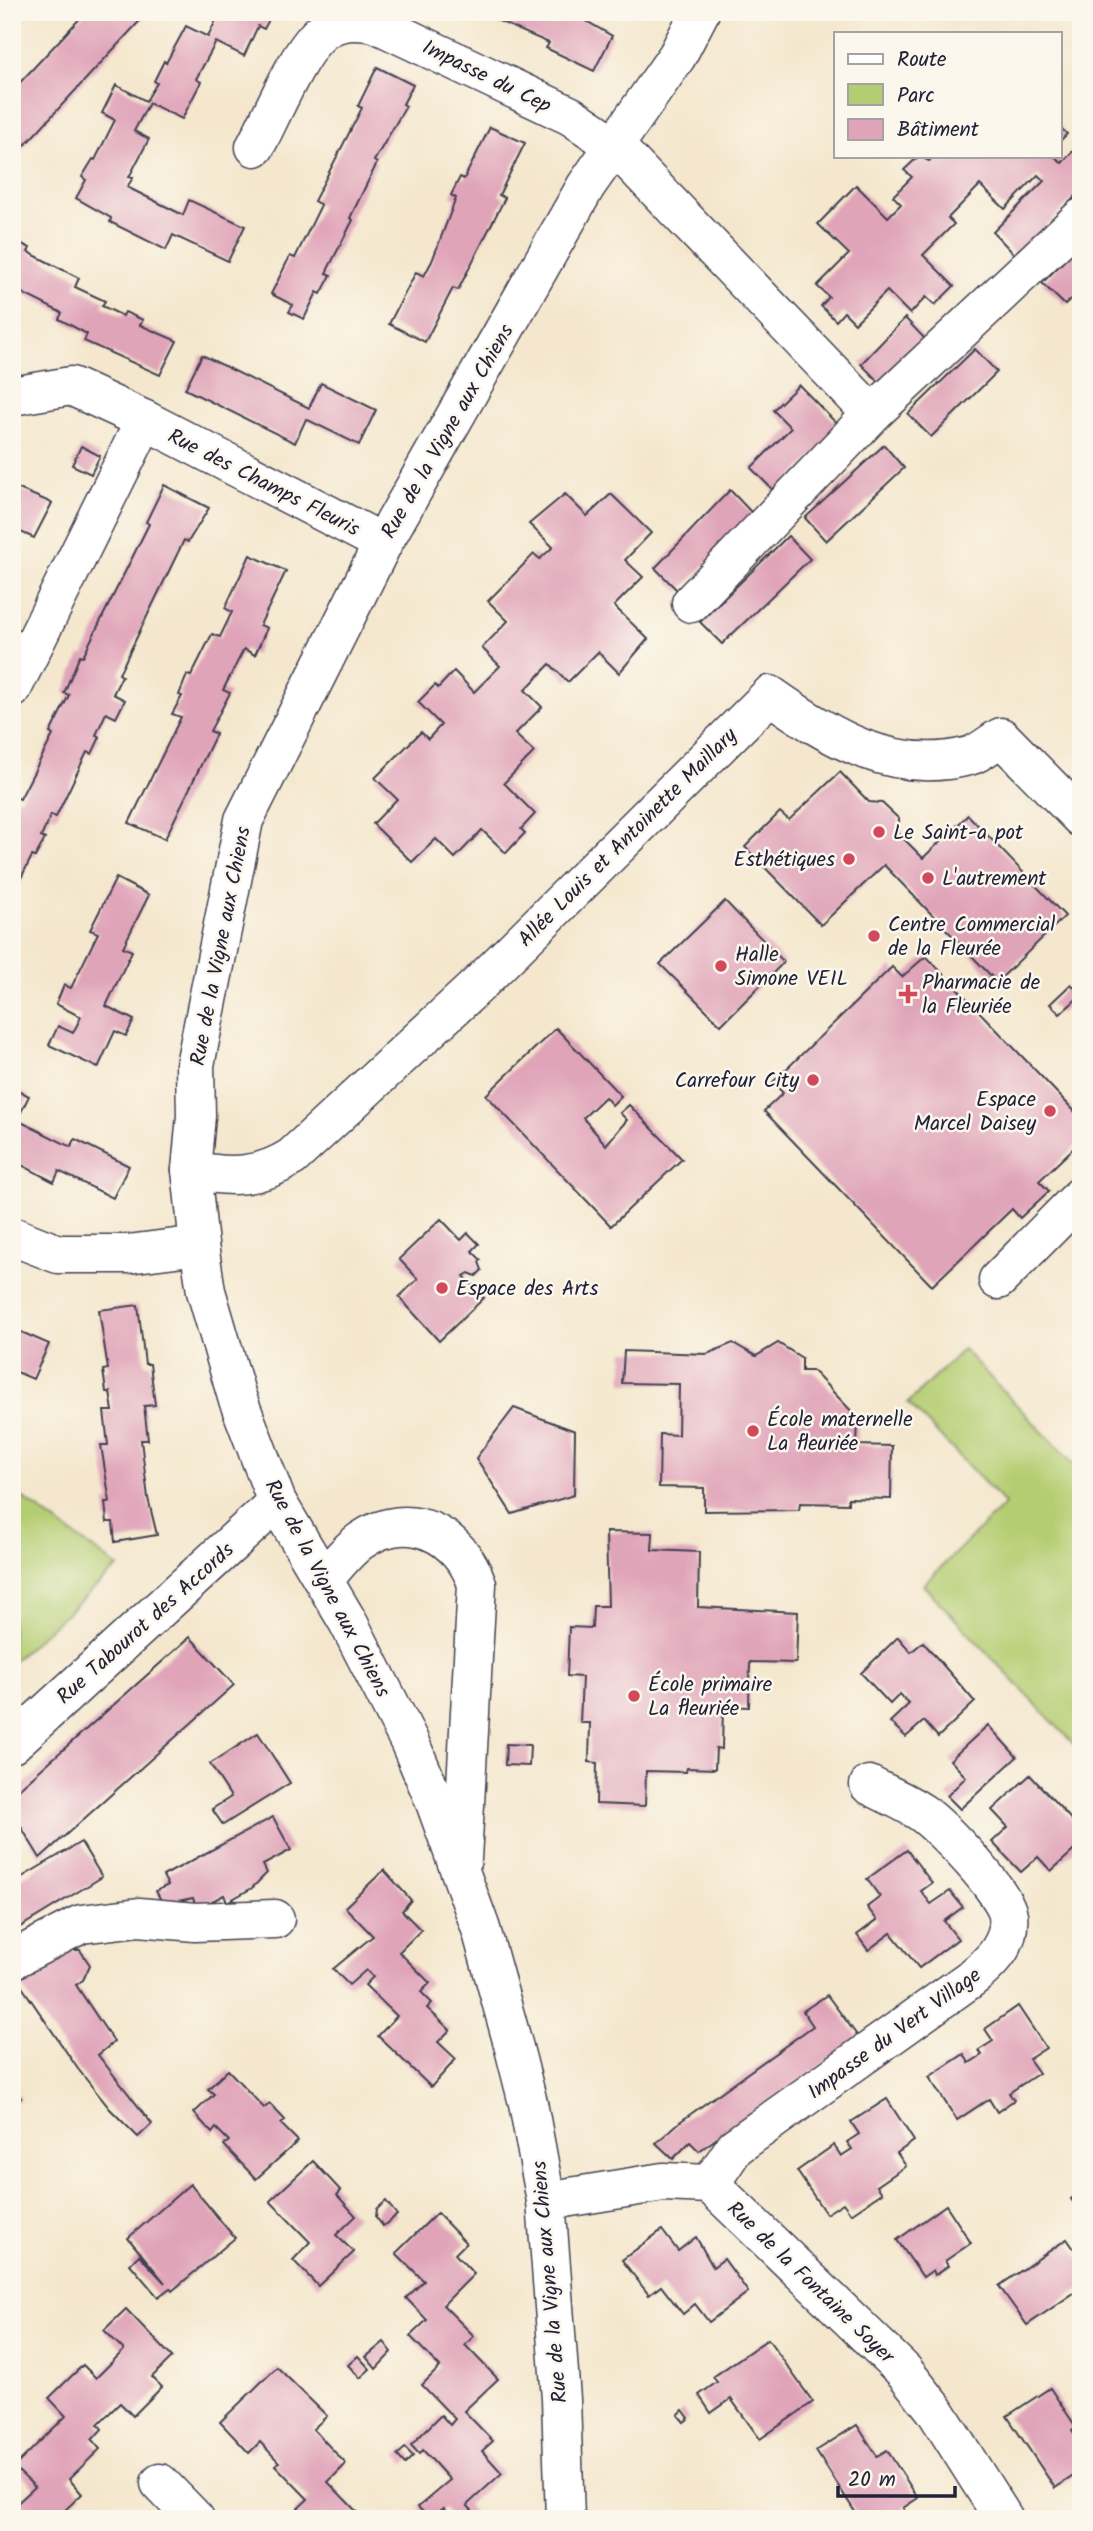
<svg xmlns="http://www.w3.org/2000/svg" width="1093" height="2531" viewBox="0 0 1093 2531" font-family="Kalam,sans-serif">
	<style>
		.green { fill: #b5cd72; stroke: #6c7856; stroke-width: 2 }
		.building { fill: #e0a4b9 }
		.lines { fill: none; stroke-linecap: round; stroke-linejoin: round }
		.minor-casing { stroke: #424051; stroke-width: 41 }
		.minor { stroke: #fff; stroke-width: 38 }
		.poi-dot { fill: #d1495b; stroke: #fbf7ec; stroke-width: 2.5 }
		.labels { text-anchor: middle; stroke-width: 5; stroke-linejoin: round; paint-order: stroke }
		.street-label { font-size: 21px; fill: #22223b; stroke: #fbf7ec }
		.poi-label { font-size: 21px; fill: #22223b; stroke: #fbf7ec; text-anchor: start }
	</style>
	<rect width="100%" height="100%" fill="#fbf7ec"/>
	<filter id="ink" filterUnits="userSpaceOnUse"><feTurbulence type="fractalNoise" baseFrequency=".0143" numOctaves="2"/><feDisplacementMap in="SourceGraphic" scale="14" xChannelSelector="R" yChannelSelector="G"/><feConvolveMatrix kernelMatrix="1 2 1 2 8 2 1 2 1" color-interpolation-filters="sRGB"/></filter>
	<filter id="wash" filterUnits="userSpaceOnUse"><feTurbulence type="fractalNoise" baseFrequency=".00686" numOctaves="4" result="noise"/><feDisplacementMap in="SourceGraphic" scale="28" xChannelSelector="R" yChannelSelector="G"/><feGaussianBlur stdDeviation="1.57" result="paint"/><feColorMatrix in="noise" values="0 0 0 0 0 0 0 0 0 0 0 0 0 0 0 0 0 1.4 0 .05"/><feComposite in="paint" operator="in"/></filter>
	<g filter="url(#wash)">
		<rect width="100%" height="100%" fill="#f4e7cd"/>
		<g class="green">
			<path d="M963,1349l118,123v280l-158,-167 82,-81 -97,-101z"/>
			<path d="M12,1490l106,77 -106,95z"/>
		</g>
		<g id="blocks">
			<g class="building">
				<path d="M86,12h62l-136,147v-68z"/>
				<path d="M220,12h53l-9,17 -6,-3 -14,30 -28,-14 -20,37 5,3 -19,37 -33,-16 -15,28 15,8 -20,38 4,1 -6,9 56,28 6,-15 56,26 -17,35 -55,-26 -7,15 -56,-28 1,-4 -35,-20 10,-18 -4,-3 11,-18 2,1 20,-40 -13,-7 14,-28 30,16 11,-18 -3,-2 10,-20 2,2 20,-37 22,11z"/>
				<path d="M497,12h84l4,2 -2,5 29,17 -18,35 -48,-23 3,-5 -55,-24z"/>
				<path d="M377,67l36,18 -10,19 3,2 -32,55 3,2 -27,55 3,2 -27,53 5,2 -10,19 -4,-2 -13,27 -15,-7 4,-7 -22,-11 19,-38 5,2 26,-53 -7,-4 48,-93 -4,-2z"/>
				<path d="M490,127l35,16 -26,52 6,3 -47,92 -5,-2 -28,54 -36,-18 27,-52 8,4 8,-15 24,-63 -5,-3 9,-18 4,2z"/>
				<path d="M1060,127l7,7 -7,7z"/>
				<path d="M1073,151l8,8v32l-65,65 -23,-24 51,-51 -6,-6 -33,34 -25,-24 -32,33 6,6 -31,31 31,31 -19,19 -9,-8 -16,17 -23,-23 -32,32 -11,-11 -8,9 -15,-15 8,-9 -12,-11 32,-32 -31,-30 38,-39 32,32 13,-13 -8,-8 19,-19 -8,-7 15,-14 10,5 5,-5h120l8,7z"/>
				<path d="M14,240l16,8 -2,4 51,26 -4,9 30,14 -3,5 21,10 2,-4 18,8 -3,5 37,16 -17,34 -76,-34 3,-7 -28,-15 3,-6 -50,-25z"/>
				<path d="M1081,244v46l-16,15 -23,-22z"/>
				<path d="M905,318l21,22 -44,45 -21,-21z"/>
				<path d="M975,349l22,23 -66,65 -23,-23z"/>
				<path d="M202,355l107,53 12,-25 55,27 -17,35 -53,-26 -11,24 -110,-54z"/>
				<path d="M799,385l42,43 -65,65 -25,-25 40,-40 -18,-18z"/>
				<path d="M884,445l20,23 -78,73 -21,-23z"/>
				<path d="M81,446l19,10 -9,18 -19,-9z"/>
				<path d="M164,485l45,23 -21,34 -4,-2 -65,134 3,2 -9,18 12,6 -9,18 -10,-5 -10,22 4,2 -8,17 -5,-2 -31,65 -5,-2 -10,22 4,2 -10,18 -3,-1 -20,40v-92l3,-7 5,2 33,-64 -3,-2 19,-38 -5,-2 16,-38 3,1 66,-132 -3,-2z"/>
				<path d="M12,486l40,17 -18,35 -22,-10z"/>
				<path d="M730,490l23,24 -74,78 -24,-24z"/>
				<path d="M565,494l22,22 24,-22 40,39 -26,27 18,17 -29,29 34,33 -29,34 -21,-21 -30,30 -18,-18 -25,26 17,17 -27,27 19,18 -30,31 31,31 -14,15 4,4 -19,20 -24,-23 -27,28 -19,-19 -24,23 -39,-38 24,-25 -22,-21 46,-46 7,7 13,-14 -23,-23 17,-17 3,3 16,-17 20,21 26,-26 -18,-18 26,-27 -20,-20 46,-47 6,5 13,-12 -24,-23z"/>
				<path d="M788,536l22,23 -88,85 -22,-22z"/>
				<path d="M250,555l36,16 -26,54 7,3 -12,27 -11,-6 -21,41 7,3 -20,38 6,3 -51,105 -36,-16 52,-106 -9,-3 10,-18 -3,-1 8,-20 4,1 21,-42 8,3 12,-25 -7,-4z"/>
				<path d="M840,772l29,30 13,1 17,16v15l24,24 45,-43 97,101 -68,66 -113,-117 -63,60 -76,-78 35,-35 9,8z"/>
				<path d="M116,878l33,17 -26,52 9,4 -26,55 28,14 -8,16 -11,-5 -17,37 -49,-23 9,-19 15,7 8,-16 -25,-13 8,-19 7,3 27,-55 -8,-3z"/>
				<path d="M725,901l59,61 -63,63 -61,-61z"/>
				<path d="M926,956l155,162v23l-42,40 10,10 -29,27 -8,-9 -80,77 -168,-175 19,-18 -10,-11 119,-115 10,10z"/>
				<path d="M1071,984l10,11 -21,19 -10,-10z"/>
				<path d="M556,1028l65,68 -9,9 -7,-8 -22,21 23,27 21,-25 -7,-7 9,-8 53,54 -71,67 -125,-131z"/>
				<path d="M12,1087l17,9 -12,24 54,27 4,-8 54,27 -16,32 -54,-27 -5,11 -42,-22z"/>
				<path d="M441,1219l20,21 7,-7 11,11 -7,7 9,9 -2,2 3,8 -6,6 -7,-3 -5,3 20,22 -45,43 -40,-44 19,-18 -19,-20z"/>
				<path d="M138,1305l7,59h5l5,41 -11,1 4,34h-7l7,58 9,37 -42,7 -2,-20h-6l-2,-20h5l-9,-57h7l-4,-34h9l-3,-19h-4l-3,-22 5,-1 -9,-59z"/>
				<path d="M12,1328l37,16 -16,35 -21,-9z"/>
				<path d="M733,1343l23,13 22,-13 24,15v13h11l45,47 -1,27 35,1 -1,53 -43,-1v6l-48,-1 -1,7 -95,1v-23l-45,-1 1,-53 18,1 1,-51 -57,-1 2,-32 83,3z"/>
				<path d="M514,1408l61,23 -1,64 -62,19 -36,-56z"/>
				<path d="M606,1532l47,1 -1,17 47,2 -1,55 100,5 -2,51 -46,-1 -1,45 -26,-1 -1,43 -6,-1 -1,21 -28,-1 -1,4 -40,-1 -1,35 -49,-2 1,-41 -8,-1 1,-39h-10l2,-46 -15,-1 2,-49 23,1 1,-22h15z"/>
				<path d="M190,1637l44,48 -194,173 -28,-46v-17z"/>
				<path d="M898,1637l13,15 12,-10 52,60 -37,35 -14,-16 -18,16 -16,-15 19,-18 -9,-10 -10,10 -29,-31z"/>
				<path d="M988,1725l29,32 -57,52 -13,-13 19,-19 -16,-17z"/>
				<path d="M258,1733l32,50 -67,42 -11,-16 19,-12 -21,-33z"/>
				<path d="M506,1744l24,1 -1,21 -24,-1z"/>
				<path d="M1030,1775l51,55v14l-30,27 -13,-14 -17,15 -29,-30 16,-15 -16,-17z"/>
				<path d="M273,1817l18,33 -28,15 4,8 -15,15 -25,14 -3,-7 -27,14 -4,-11 -30,6 -7,-13 12,-6 -5,-9z"/>
				<path d="M81,1842l21,35 -90,55v-49z"/>
				<path d="M907,1850l25,33 -11,8 10,13 19,-13 13,16 -19,14 14,18 -39,29 -28,-35 -23,17 -11,-15 20,-15 -10,-13 13,-10 -13,-18z"/>
				<path d="M384,1870l27,30 -9,11 19,19 -22,22 31,31 -9,9 11,11 -5,5 23,22 -12,12 18,17 -25,28 -53,-51 19,-20 -32,-31 8,-8 -7,-7 -17,15 -16,-16 40,-33 -28,-29z"/>
				<path d="M63,1950h17l10,15 -7,15 -7,5 38,57 -16,13 54,69 -14,13 -28,-28 -32,-40 -60,-88 17,-15z"/>
				<path d="M827,1995l32,43 -160,113 -9,-9 -17,17 -17,-16 25,-22 132,-95 -10,-15z"/>
				<path d="M1018,2006l28,42 -17,11 10,14 -30,20 5,7 -17,12 -8,-13 -32,21 -28,-43 35,-23 5,9 13,-8 -3,-5 14,-9 -8,-12z"/>
				<path d="M228,2070l36,38 6,-4 15,16 -4,4 17,17 -42,38 -32,-34 5,-4 -13,-13 -4,5 -18,-20 20,-19 -6,-5z"/>
				<path d="M12,2088l9,10 -9,7z"/>
				<path d="M887,2099l27,42 -17,12 9,13 -29,20 5,7 -31,21 -8,-11 -17,11 -29,-43 37,-26 7,11 11,-7 -5,-7 12,-8 -8,-12z"/>
				<path d="M313,2161l28,30 -4,4 19,21 -20,19 18,17 -36,34 -25,-26 17,-18 -40,-41z"/>
				<path d="M190,2184l45,54 -63,53 -2,-3 -12,9 -28,-33 9,-9 26,28 -37,-45z"/>
				<path d="M1081,2192v21l-10,-14z"/>
				<path d="M386,2201l11,14 -14,11 -7,-9 1,-8z"/>
				<path d="M946,2205l25,38 -26,18 3,5 -13,9 -2,-5 -10,7 -26,-37z"/>
				<path d="M437,2213l29,30 -11,11 19,20 -31,31 31,31 -9,9 33,34 -34,32 29,30 -11,10 20,22 -35,32 13,14h-27l-9,-11 -14,11 -12,-12 32,-27 -27,-30 -4,4 -8,-9 30,-30 9,10 5,-6 -33,-34 18,-18 -30,-31 17,-16 -21,-22 18,-17 -28,-28z"/>
				<path d="M662,2230l16,21 18,-14 17,30 11,-8 24,33 -39,30 -14,-18 -12,10 -22,-28 -12,9 -27,-35z"/>
				<path d="M1067,2239l14,20v29l-54,37 -28,-39z"/>
				<path d="M126,2309l46,48 -20,20 10,10 -29,29 -13,-13 -22,21 4,5 -10,11 8,9 -31,30 13,15 -20,19 5,6h-55v-11l23,-21 -21,-20 52,-51 -17,-18 34,-33 13,13 28,-28 -20,-20z"/>
				<path d="M768,2339l45,63 -53,37 -29,-40 -20,14 -12,-18 18,-13 -4,-5z"/>
				<path d="M384,2342l8,10 -16,17 -10,-12z"/>
				<path d="M358,2356l12,13 -10,9 -12,-13z"/>
				<path d="M277,2367l50,49 -14,13 33,35 -18,18 30,31 -6,6h-52l-6,-7 14,-13 -33,-34 4,-3 -19,-20 -11,11 -29,-31z"/>
				<path d="M1050,2388l26,39 -4,3 9,13v28l-26,17 -48,-72z"/>
				<path d="M683,2410l6,8 -5,4 -6,-7z"/>
				<path d="M857,2425l20,31 10,-6 31,48 -15,10 7,11h-59l6,-4 -41,-64z"/>
				<path d="M405,2448l8,8 -8,8 -8,-9z"/>
				<path d="M720,2509l8,10h-20z"/>
			</g>
		</g>
	</g>
	<g filter="url(#ink)">
		<use href="#blocks" fill-opacity="0" stroke="#424051" stroke-width="2"/>
		<g class="lines">
			<defs>
				<g id="minor">
					<path d="M255,147c16,-29 43,-97 68,-116 16,-12 34,-11 52,-8l196,93 43,29 258,269"/>
					<path d="M12,396l59,-10 74,34 238,123"/>
					<path d="M691,603l181,-189 209,-196"/>
					<path d="M12,689l133,-269"/>
					<path d="M191,1170c38,8 68,8 101,-13l186,-172 292,-290c59,42 123,81 199,61 11,-3 22,-13 32,-19l80,81"/>
					<path d="M12,1236l46,18h70l71,-9"/>
					<path d="M998,1280l83,-84"/>
					<path d="M324,1579c12,-13 23,-29 38,-39 47,-32 98,-6 115,44l-15,275"/>
					<path d="M12,1744l265,-242"/>
					<path d="M12,1960l69,-36 58,-7 56,5 80,-3"/>
					<path d="M710,2184l25,-37 238,-170c20,-16 38,-34 35,-62 -3,-23 -67,-89 -86,-102 -16,-11 -36,-19 -53,-28"/>
					<path d="M546,2201l117,-19 47,2 194,187 31,39 69,109"/>
					<path d="M160,2483l35,36"/>
					<path d="M565,2519l-4,-120 -15,-198 -18,-98 -15,-59 -32,-115 -48,-132 -24,-56 -61,-119 -71,-120 -40,-105 -31,-106 -7,-46 -8,-75 5,-54 -1,-51 49,-245 139,-277 203,-357 91,-130 23,-44"/>
				</g>
			</defs>
			<use href="#minor" class="minor-casing"/>
			<use href="#minor" class="minor"/>
		</g>
	</g>
	<g class="poi-dot">
		<circle cx="879" cy="832" r="7"/>
		<circle cx="849" cy="859" r="7"/>
		<circle cx="928" cy="878" r="7"/>
		<circle cx="874" cy="936" r="7"/>
		<circle cx="721" cy="966" r="7"/>
		<path d="M904.5 983.5h7v7h7v7h-7v7h-7v-7h-7v-7h7z"/>
		<circle cx="813" cy="1080" r="7"/>
		<circle cx="1050" cy="1111" r="7"/>
		<circle cx="442" cy="1288" r="7"/>
		<circle cx="753" cy="1431" r="7"/>
		<circle cx="634" cy="1696" r="7"/>
	</g>
	<g class="labels">
		<g class="street-label">
			<text transform="translate(487 76) rotate(26)" y="7">Impasse du Cep</text>
			<text transform="translate(447 431) rotate(-60)" y="7">Rue de la Vigne aux Chiens</text>
			<text transform="translate(264 482) rotate(27)" y="7">Rue des Champs Fleuris</text>
			<text transform="translate(627 837) rotate(-45)" y="7">Allée Louis et Antoinette Maillary</text>
			<text transform="translate(220 946) rotate(-79)" y="7">Rue de la Vigne aux Chiens</text>
			<text transform="translate(328 1588) rotate(62)" y="7">Rue de la Vigne aux Chiens</text>
			<text transform="translate(145 1623) rotate(-42)" y="7">Rue Tabourot des Accords</text>
			<text transform="translate(894 2033) rotate(-36)" y="7">Impasse du Vert Village</text>
			<text transform="translate(549 2282) rotate(-95)" y="7">Rue de la Vigne aux Chiens</text>
			<text transform="translate(811 2282) rotate(44)" y="7">Rue de la Fontaine Soyer</text>
		</g>
		<g class="poi-label">
			<text x="893" y="839">Le Saint-a pot</text>
			<text x="835" y="866" text-anchor="end">Esthétiques</text>
			<text x="942" y="885">L'autrement</text>
			<text x="888" y="931">Centre Commercial<tspan x="888" dy="24">de la Fleurée</tspan></text>
			<text x="735" y="961">Halle<tspan x="735" dy="24">Simone VEIL</tspan></text>
			<text x="922" y="989">Pharmacie de<tspan x="922" dy="24">la Fleuriée</tspan></text>
			<text x="799" y="1087" text-anchor="end">Carrefour City</text>
			<text x="1036" y="1106" text-anchor="end">Espace<tspan x="1036" dy="24">Marcel Daisey</tspan></text>
			<text x="456" y="1295">Espace des Arts</text>
			<text x="767" y="1426">École maternelle<tspan x="767" dy="24">La fleuriée</tspan></text>
			<text x="648" y="1691">École primaire<tspan x="648" dy="24">La fleuriée</tspan></text>
		</g>
	</g>
	<rect width="1093" height="2531" fill="none" stroke="#fbf7ec" stroke-width="42"/>
	<rect x="834" y="32" width="228" height="126" fill="#fbf7ec" stroke="#a4a2a5" stroke-width="2"/>
	<rect x="848" y="54" width="35" height="10" fill="#ffffff" stroke="#a4a2a5" stroke-width="2"/>
	<text x="897" y="66" font-size="21" fill="#22223b">Route</text>
	<rect x="848" y="84" width="35" height="21" fill="#b5cd72" stroke="#a4a2a5" stroke-width="2"/>
	<text x="897" y="102" font-size="21" fill="#22223b">Parc</text>
	<rect x="848" y="119" width="35" height="21" fill="#e0a4b9" stroke="#a4a2a5" stroke-width="2"/>
	<text x="897" y="136" font-size="21" fill="#22223b">Bâtiment</text>
	<path d="M838 2486v10h117v-10" fill="none" stroke="#22223b" stroke-width="3.5"/>
	<text x="848" y="2486" font-size="21" fill="#22223b" stroke="#fbf7ec" stroke-width="5" paint-order="stroke">20 m</text>
</svg>
